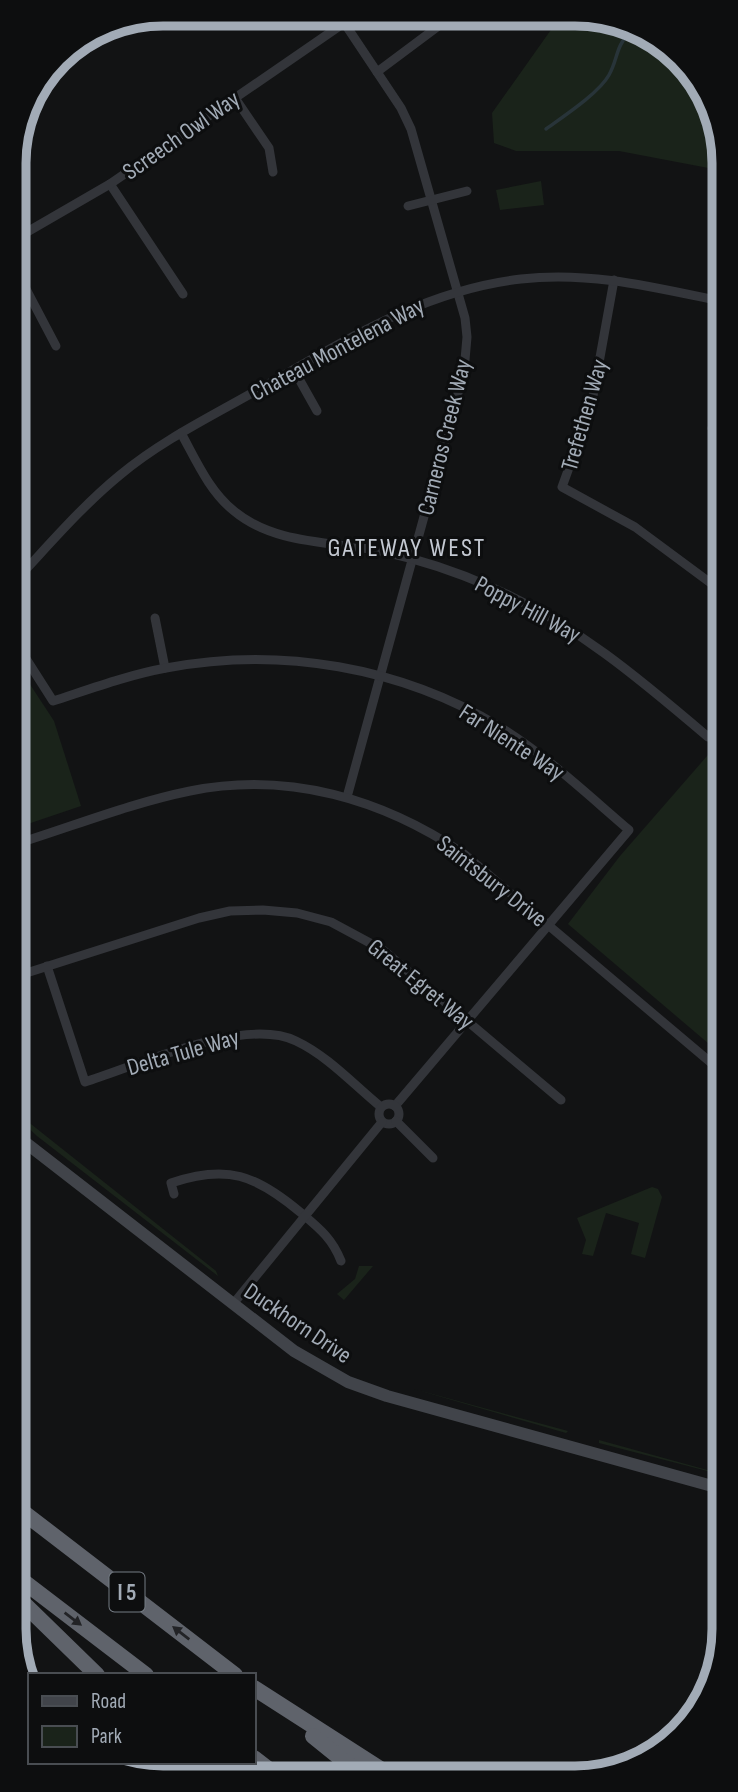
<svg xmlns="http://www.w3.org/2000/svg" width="738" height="1792" viewBox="0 0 738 1792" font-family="'Sofia Sans Condensed',sans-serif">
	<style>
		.green { fill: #1a231a }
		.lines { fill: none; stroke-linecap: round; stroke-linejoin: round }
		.stream { stroke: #283439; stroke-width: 3.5 }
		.street { stroke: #33353a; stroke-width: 9 }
		.secondary { stroke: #41444a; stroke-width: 12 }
		.highway { stroke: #5f636b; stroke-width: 16 }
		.oneway { fill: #222326 }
		.labels { text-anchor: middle; stroke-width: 6; stroke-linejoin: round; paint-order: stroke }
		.shield { fill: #0d0e0f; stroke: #757c84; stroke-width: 2 }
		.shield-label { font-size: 23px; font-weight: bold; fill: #a2abb6 }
		.street-label { font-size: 24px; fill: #a2abb6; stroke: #0d0e0f }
		.neighbourhood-label { font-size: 26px; letter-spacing: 2px; fill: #c4c9d2; stroke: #0d0e0f }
		.rim { fill: none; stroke: #a2abb6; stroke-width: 9 }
	</style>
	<rect width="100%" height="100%" fill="#121314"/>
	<g class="green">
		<path d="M560,17h44l76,40 39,68v45l-100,-19h-103l-22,-8 -2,-30z"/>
		<path d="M541,181l3,24 -44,5 -4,-20z"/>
		<path d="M16,663l38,58 27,85 -65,22z"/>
		<path d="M721,740l1,315 -154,-131 52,-68z"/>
		<path d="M17,1113l199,158 2,5 -181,-140 -20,-19z"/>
		<path d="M652,1187l6,2 4,8 -17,61 -14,-4 8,-31 -33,-10 -13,43 -11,-2 4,-14 -9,-22z"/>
		<path d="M359,1266h14l-29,34 -7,-6 18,-15z"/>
		<path d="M414,1389l154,42 -2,2z"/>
		<path d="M599,1440l119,33 1,1 -120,-31z"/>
	</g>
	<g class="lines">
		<path class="stream" d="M546,129c18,-13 53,-36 63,-54 9,-16 6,-27 21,-44"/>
		<g class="street">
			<path d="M339,15l62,93 10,21 54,189 2,19 -3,34 -117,426"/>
			<path d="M377,72l75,-56"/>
			<path d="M45,77l83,-56"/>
			<path d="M235,98l34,50 4,24"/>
			<path d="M110,184l73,110"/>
			<path d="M408,206l59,-15"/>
			<path d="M15,239l95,-55 234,-161"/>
			<path d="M15,268l41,78"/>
			<path d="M614,280l-23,127 -29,80 73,40 85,63"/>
			<path d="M294,370l23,41"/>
			<path d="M720,403l-8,25 8,6"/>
			<path d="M181,433c15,27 28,58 53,78 42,35 101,30 151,41 36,8 72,20 106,35 83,36 149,92 217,150l13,-15"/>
			<path d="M16,580c33,-35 66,-74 104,-105 42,-35 92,-59 139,-86 84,-47 164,-99 262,-110 68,-8 132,8 199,22"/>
			<path d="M155,618l10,50"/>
			<path d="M16,643l37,58c37,-12 75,-26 113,-33 114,-22 235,-1 334,59 47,29 88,68 129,103l-234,276"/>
			<path d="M16,844c58,-18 115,-41 174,-53 98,-20 193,8 274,63l258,218"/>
			<path d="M47,966l38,116c54,-17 159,-66 211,-41 32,15 58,44 85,66"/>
			<path d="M17,976l182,-58 31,-7 33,-1 34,3 34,9 52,28 178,150"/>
			<circle cx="389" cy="1114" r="10"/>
			<path d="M396,1121l37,37"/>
			<path d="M174,1194l-3,-11c56,-19 85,-8 129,29 19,16 32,26 41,49"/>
			<path d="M233,1304l149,-182"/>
		</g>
		<path class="secondary" d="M17,1136l277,215 54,31 39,14 336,93"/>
		<g class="highway">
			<path d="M19,1509l216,166"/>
			<path d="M19,1578l127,97"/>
			<path d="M19,1599l78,76"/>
			<path d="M254,1688l134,86"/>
			<path d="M313,1736l47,38"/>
			<path d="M254,1758l22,17"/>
			<path d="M168,1762l7,13"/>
		</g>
	</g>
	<defs><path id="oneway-solid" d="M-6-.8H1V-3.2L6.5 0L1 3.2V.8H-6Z" transform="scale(1.75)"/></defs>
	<g class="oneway">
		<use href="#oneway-solid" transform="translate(73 1619) rotate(37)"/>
		<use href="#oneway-solid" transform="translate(181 1633) rotate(-142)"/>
	</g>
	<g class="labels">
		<rect class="shield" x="109.5" y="1572.5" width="35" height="39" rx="5"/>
		<g class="shield-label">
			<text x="127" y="1600">I 5</text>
		</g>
		<g class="street-label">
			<text transform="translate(181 135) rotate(-35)" y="8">Screech Owl Way</text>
			<text transform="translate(337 349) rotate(-28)" y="8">Chateau Montelena Way</text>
			<text transform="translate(584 415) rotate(-74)" y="8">Trefethen Way</text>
			<text transform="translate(444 437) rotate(-76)" y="8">Carneros Creek Way</text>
			<text transform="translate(528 609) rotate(28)" y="8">Poppy Hill Way</text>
			<text transform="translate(512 742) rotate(33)" y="8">Far Niente Way</text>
			<text transform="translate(492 881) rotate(38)" y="8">Saintsbury Drive</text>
			<text transform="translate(421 984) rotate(39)" y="8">Great Egret Way</text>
			<text transform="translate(183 1052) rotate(-16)" y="8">Delta Tule Way</text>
			<text transform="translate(298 1323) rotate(34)" y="8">Duckhorn Drive</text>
		</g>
		<g class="neighbourhood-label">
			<text x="407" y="556">GATEWAY WEST</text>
		</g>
	</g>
	<path d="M0 0H738V1792H0ZM163 26H575A137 137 0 0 1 712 163V1629A137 137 0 0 1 575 1766H163A137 137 0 0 1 26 1629V163A137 137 0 0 1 163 26Z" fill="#0d0e0f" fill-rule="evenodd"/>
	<path class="rim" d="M163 26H575A137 137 0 0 1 712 163V1629A137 137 0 0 1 575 1766H163A137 137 0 0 1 26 1629V163A137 137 0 0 1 163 26Z"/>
	<rect x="28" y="1673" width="228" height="91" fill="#0d0e0f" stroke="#494d52" stroke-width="2"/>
	<rect x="42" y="1696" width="35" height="10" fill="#41444a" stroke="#494d52" stroke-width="2"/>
	<text x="91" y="1708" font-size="21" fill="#a2abb6">Road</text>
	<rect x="42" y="1726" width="35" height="21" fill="#1a231a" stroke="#494d52" stroke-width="2"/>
	<text x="91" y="1743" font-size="21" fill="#a2abb6">Park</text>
</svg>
